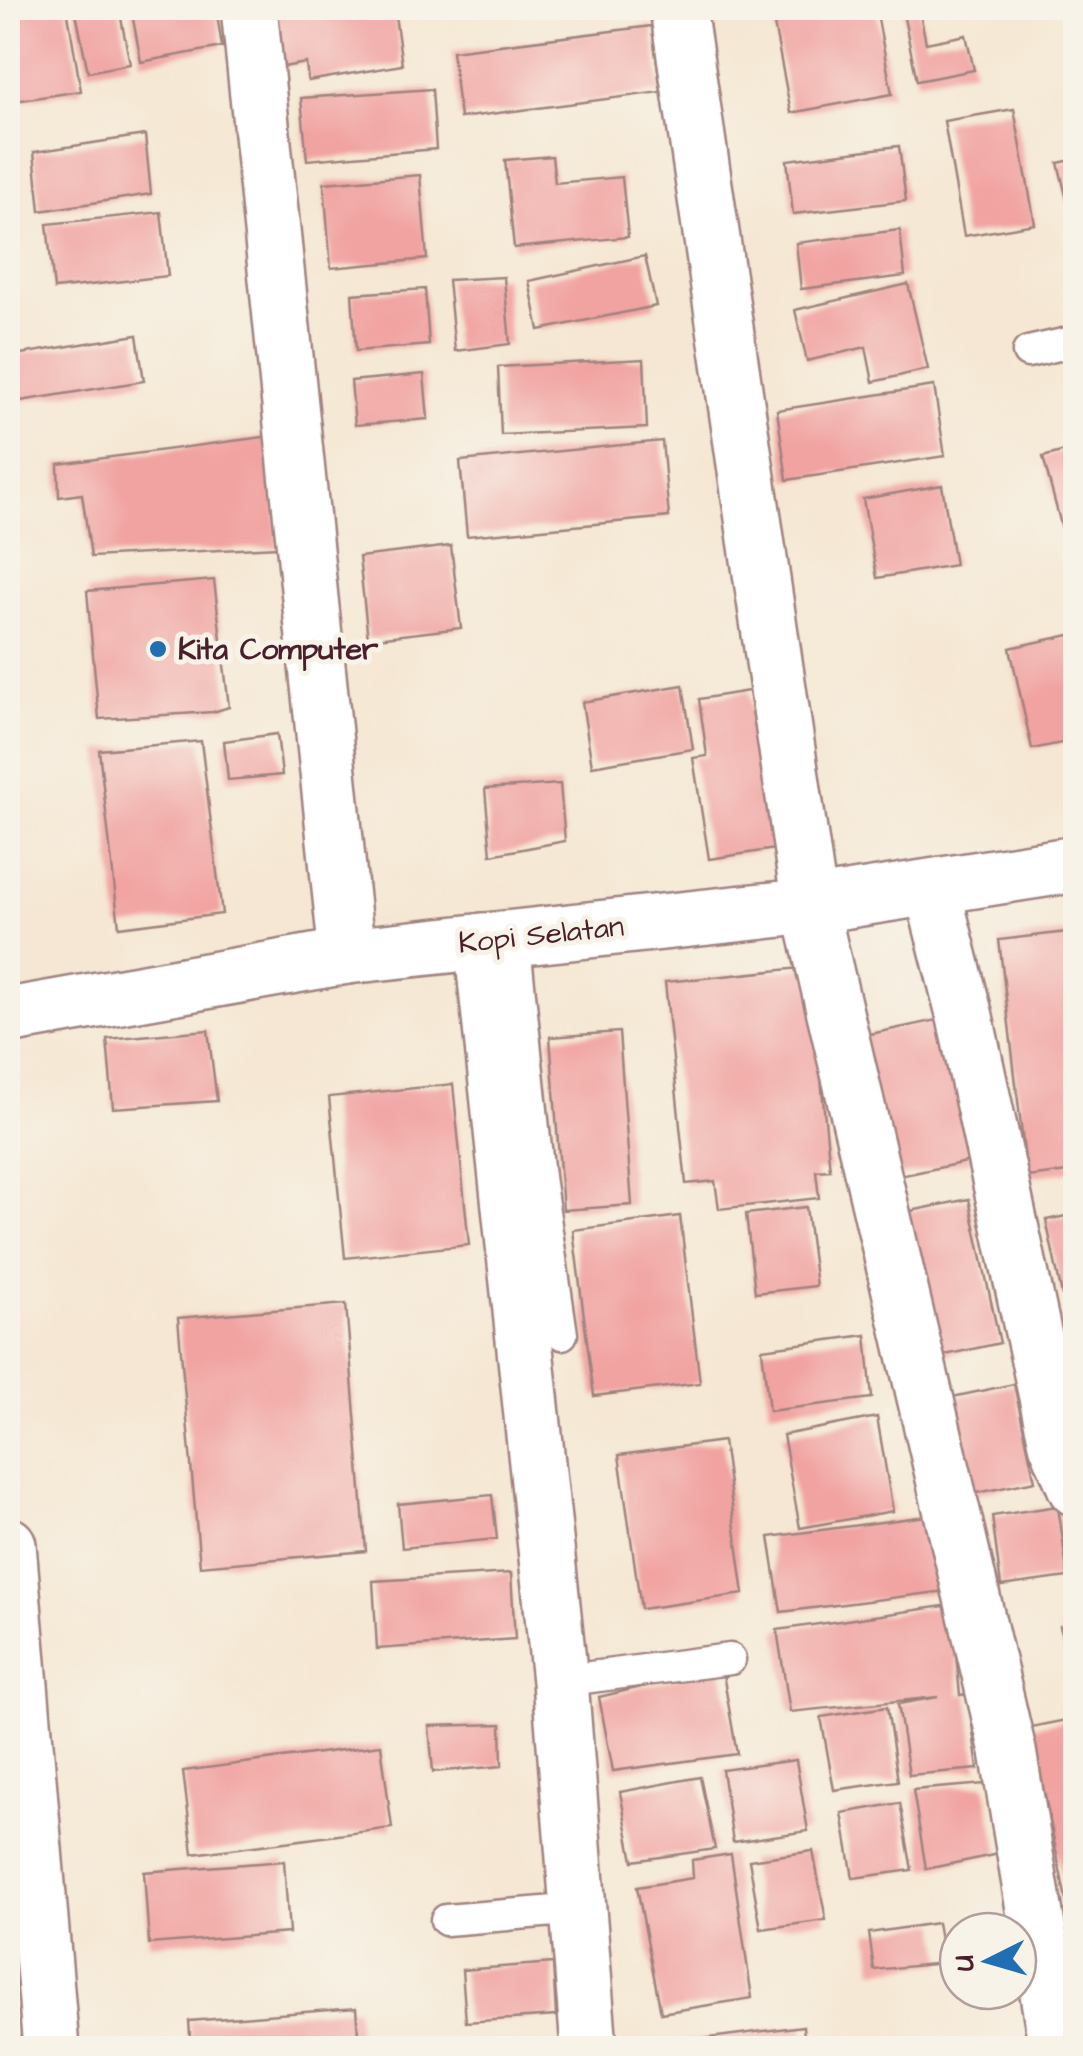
<svg xmlns="http://www.w3.org/2000/svg" width="1083" height="2056" viewBox="0 0 1083 2056" font-family="'Architects Daughter',sans-serif">
	<style>
		.building { fill: #f1a3a1 }
		.lines { fill: none; stroke-linecap: round; stroke-linejoin: round }
		.lane-casing { stroke: #a0837f; stroke-width: 35 }
		.street-casing { stroke: #a0837f; stroke-width: 60 }
		.secondary-casing { stroke: #a0837f; stroke-width: 60 }
		.lane { stroke: #fff; stroke-width: 30 }
		.street { stroke: #fff; stroke-width: 55 }
		.secondary { stroke: #fff; stroke-width: 55 }
		.poi-dot { fill: #1f6fb2; stroke: #f7f3e8; stroke-width: 4 }
		.labels { text-anchor: middle; stroke-width: 10; stroke-linejoin: round; paint-order: stroke }
		.poi-label { font-size: 30px; font-weight: bold; fill: #4a1f2b; stroke: #f7f3e8; text-anchor: start }
		.street-label { font-size: 30px; fill: #4a1f2b; stroke: #f7f3e8 }
	</style>
	<rect width="100%" height="100%" fill="#f7f3e8"/>
	<filter id="ink" filterUnits="userSpaceOnUse"><feTurbulence type="fractalNoise" baseFrequency=".01" numOctaves="2"/><feDisplacementMap in="SourceGraphic" scale="20" xChannelSelector="R" yChannelSelector="G"/><feConvolveMatrix kernelMatrix="1 2 1 2 8 2 1 2 1" color-interpolation-filters="sRGB"/></filter>
	<filter id="wash" filterUnits="userSpaceOnUse"><feTurbulence type="fractalNoise" baseFrequency=".0048" numOctaves="4" result="noise"/><feDisplacementMap in="SourceGraphic" scale="40" xChannelSelector="R" yChannelSelector="G"/><feGaussianBlur stdDeviation="2.25" result="paint"/><feColorMatrix in="noise" values="0 0 0 0 0 0 0 0 0 0 0 0 0 0 0 0 0 1.4 0 .05"/><feComposite in="paint" operator="in"/></filter>
	<g filter="url(#wash)">
		<rect width="100%" height="100%" fill="#f5e7d3"/>
		<g id="blocks">
			<g class="building">
				<path d="M8,8h59l14,83 -73,11z"/>
				<path d="M75,8h44l11,56 -42,8z"/>
				<path d="M131,8h85l6,39 -81,15z"/>
				<path d="M284,8h110l8,57 -94,16 -2,-18 -23,4 -9,-58z"/>
				<path d="M835,8h41l16,86 -101,19 -18,-94z"/>
				<path d="M902,8h17l7,35 40,-8 8,35 -57,11z"/>
				<path d="M652,26l9,66 -201,26 -8,-67z"/>
				<path d="M432,89l4,60 -129,11 -6,-62z"/>
				<path d="M1014,109l21,115 -71,12 -20,-115z"/>
				<path d="M145,135l6,59 -111,17 -6,-59z"/>
				<path d="M899,146l7,55 -113,13 -6,-54z"/>
				<path d="M552,156l3,27 67,-6 6,60 -114,11 -9,-88z"/>
				<path d="M1076,159v43l-8,2 -10,-41z"/>
				<path d="M420,175l7,84 -96,9 -7,-85z"/>
				<path d="M161,212l7,64 -114,13 -7,-65z"/>
				<path d="M900,230l5,46 -104,13 -5,-46z"/>
				<path d="M645,256l11,50 -117,24 -10,-49z"/>
				<path d="M504,277l6,67 -55,7 -7,-71z"/>
				<path d="M908,284l20,85 -55,13 -7,-35 -59,14 -12,-51z"/>
				<path d="M425,289l4,56 -73,6 -4,-57z"/>
				<path d="M137,335l7,46 -136,22v-47z"/>
				<path d="M644,359l3,69 -146,7 -3,-68z"/>
				<path d="M424,374l4,45 -73,6 -4,-44z"/>
				<path d="M934,386l11,70 -158,24 -10,-70z"/>
				<path d="M271,436l7,111 -187,10 -9,-63 -23,3 -1,-33z"/>
				<path d="M662,441l7,76 -202,19 -7,-75z"/>
				<path d="M1076,448v105l-7,2 -26,-98z"/>
				<path d="M942,485l13,80 -78,13 -14,-79z"/>
				<path d="M451,546l10,82 -93,11 -9,-82z"/>
				<path d="M214,580l15,127 -16,5 -114,7 -12,-128z"/>
				<path d="M1074,634l2,106 -44,9 -22,-101z"/>
				<path d="M683,685l10,64 -101,17 -10,-64z"/>
				<path d="M749,691l26,158 -66,10 -16,-101 14,-2 -8,-57z"/>
				<path d="M277,734l5,41 -54,5 -4,-39z"/>
				<path d="M201,741l21,173 -103,13 -20,-177z"/>
				<path d="M560,784l5,57 -74,14 -6,-66z"/>
				<path d="M1076,931v240l-49,6 -28,-237z"/>
				<path d="M810,967l20,203 -14,1 3,27 -100,11 -4,-28 -29,3 -21,-202z"/>
				<path d="M942,1019l29,142 -81,17 -29,-142z"/>
				<path d="M208,1030l9,71 -104,7 -6,-69z"/>
				<path d="M619,1032l13,173 -69,5 -13,-173z"/>
				<path d="M453,1084l16,161 -124,13 -16,-161z"/>
				<path d="M969,1199l31,144 -73,16 -31,-145z"/>
				<path d="M806,1207l10,79 -61,7 -9,-79z"/>
				<path d="M1076,1214v78l-14,3 -16,-75z"/>
				<path d="M680,1216l20,167 -106,13 -21,-166z"/>
				<path d="M346,1304l20,247 -166,15 -22,-248z"/>
				<path d="M866,1335l6,63 -103,13 -7,-62z"/>
				<path d="M1014,1384l21,97 -72,15 -20,-97z"/>
				<path d="M877,1417l16,94 -93,17 -17,-93z"/>
				<path d="M723,1441l21,153 -103,15 -22,-154z"/>
				<path d="M492,1495l5,44 -95,9 -4,-44z"/>
				<path d="M1058,1506l10,71 -67,9 -9,-70z"/>
				<path d="M934,1515l12,76 -165,21 -12,-75z"/>
				<path d="M511,1573l4,66 -138,10 -4,-68z"/>
				<path d="M951,1605l9,90 8,-1 10,75 -69,6 -11,-71 40,-7 -148,15 -13,-82z"/>
				<path d="M1076,1623v72h-4l-12,-69z"/>
				<path d="M722,1668l15,86 -124,17 -14,-74z"/>
				<path d="M887,1707l11,74 -64,9 -13,-73z"/>
				<path d="M1076,1718v221h-2l-43,-212z"/>
				<path d="M501,1724l1,42 -69,6 -4,-46z"/>
				<path d="M381,1745l11,83 -199,26 -10,-83z"/>
				<path d="M796,1760l12,71 -75,11 -11,-72z"/>
				<path d="M700,1777l15,72 -82,12 -13,-69z"/>
				<path d="M985,1784l14,70 -73,15 -13,-79z"/>
				<path d="M900,1803l12,67 -59,8 -11,-65z"/>
				<path d="M813,1851l13,69 -65,9 -12,-69z"/>
				<path d="M731,1854l21,144 -91,15 -24,-126 56,-9 -1,-18z"/>
				<path d="M284,1861l5,72 -140,11 -5,-72z"/>
				<path d="M937,1923l7,40 -70,7 -5,-37z"/>
				<path d="M553,1963l3,53 -90,6 -4,-52z"/>
				<path d="M356,2008l3,40h-168l-2,-27z"/>
				<path d="M803,2026l2,22h-157v-2z"/>
			</g>
		</g>
	</g>
	<g filter="url(#ink)">
		<use href="#blocks" fill-opacity="0" stroke="#a0837f" stroke-width="2.5"/>
		<g class="lines">
			<defs>
				<g id="lane">
					<path d="M1028,352l48,-11"/>
					<path d="M514,936l25,241 23,157"/>
					<path d="M560,1681l170,-22"/>
					<path d="M446,1920l134,-11"/>
				</g>
				<g id="street">
					<path d="M249,8l98,948"/>
					<path d="M678,8l132,898 198,845 49,297"/>
					<path d="M932,889l33,128 92,426 19,45"/>
					<path d="M482,941l78,740 29,367"/>
				</g>
				<g id="secondary">
					<path d="M8,1016l339,-60 463,-50 266,-42"/>
					<path d="M8,1545l43,503"/>
				</g>
			</defs>
			<use href="#lane" class="lane-casing"/>
			<use href="#street" class="street-casing"/>
			<use href="#secondary" class="secondary-casing"/>
			<use href="#lane" class="lane"/>
			<use href="#street" class="street"/>
			<use href="#secondary" class="secondary"/>
		</g>
	</g>
	<circle class="poi-dot" cx="158" cy="649" r="10"/>
	<g class="labels">
		<g class="poi-label">
			<text x="178" y="659">Kita Computer</text>
		</g>
		<g class="street-label">
			<text transform="translate(541 934) rotate(-6)" y="10">Kopi Selatan</text>
		</g>
	</g>
	<rect width="1083" height="2056" fill="none" stroke="#f7f3e8" stroke-width="40"/>
	<g transform="translate(988 1961) rotate(265)"><circle r="48" fill="#f7f3e8" stroke="#b29e9c" stroke-width="2.5"/>
	<path d="M0-8L18 38L0 25L-18 38Z" fill="#1f6fb2"/>
	<text y="-15" font-size="28" font-weight="bold" text-anchor="middle" fill="#4a1f2b">U</text>
	</g>
</svg>
